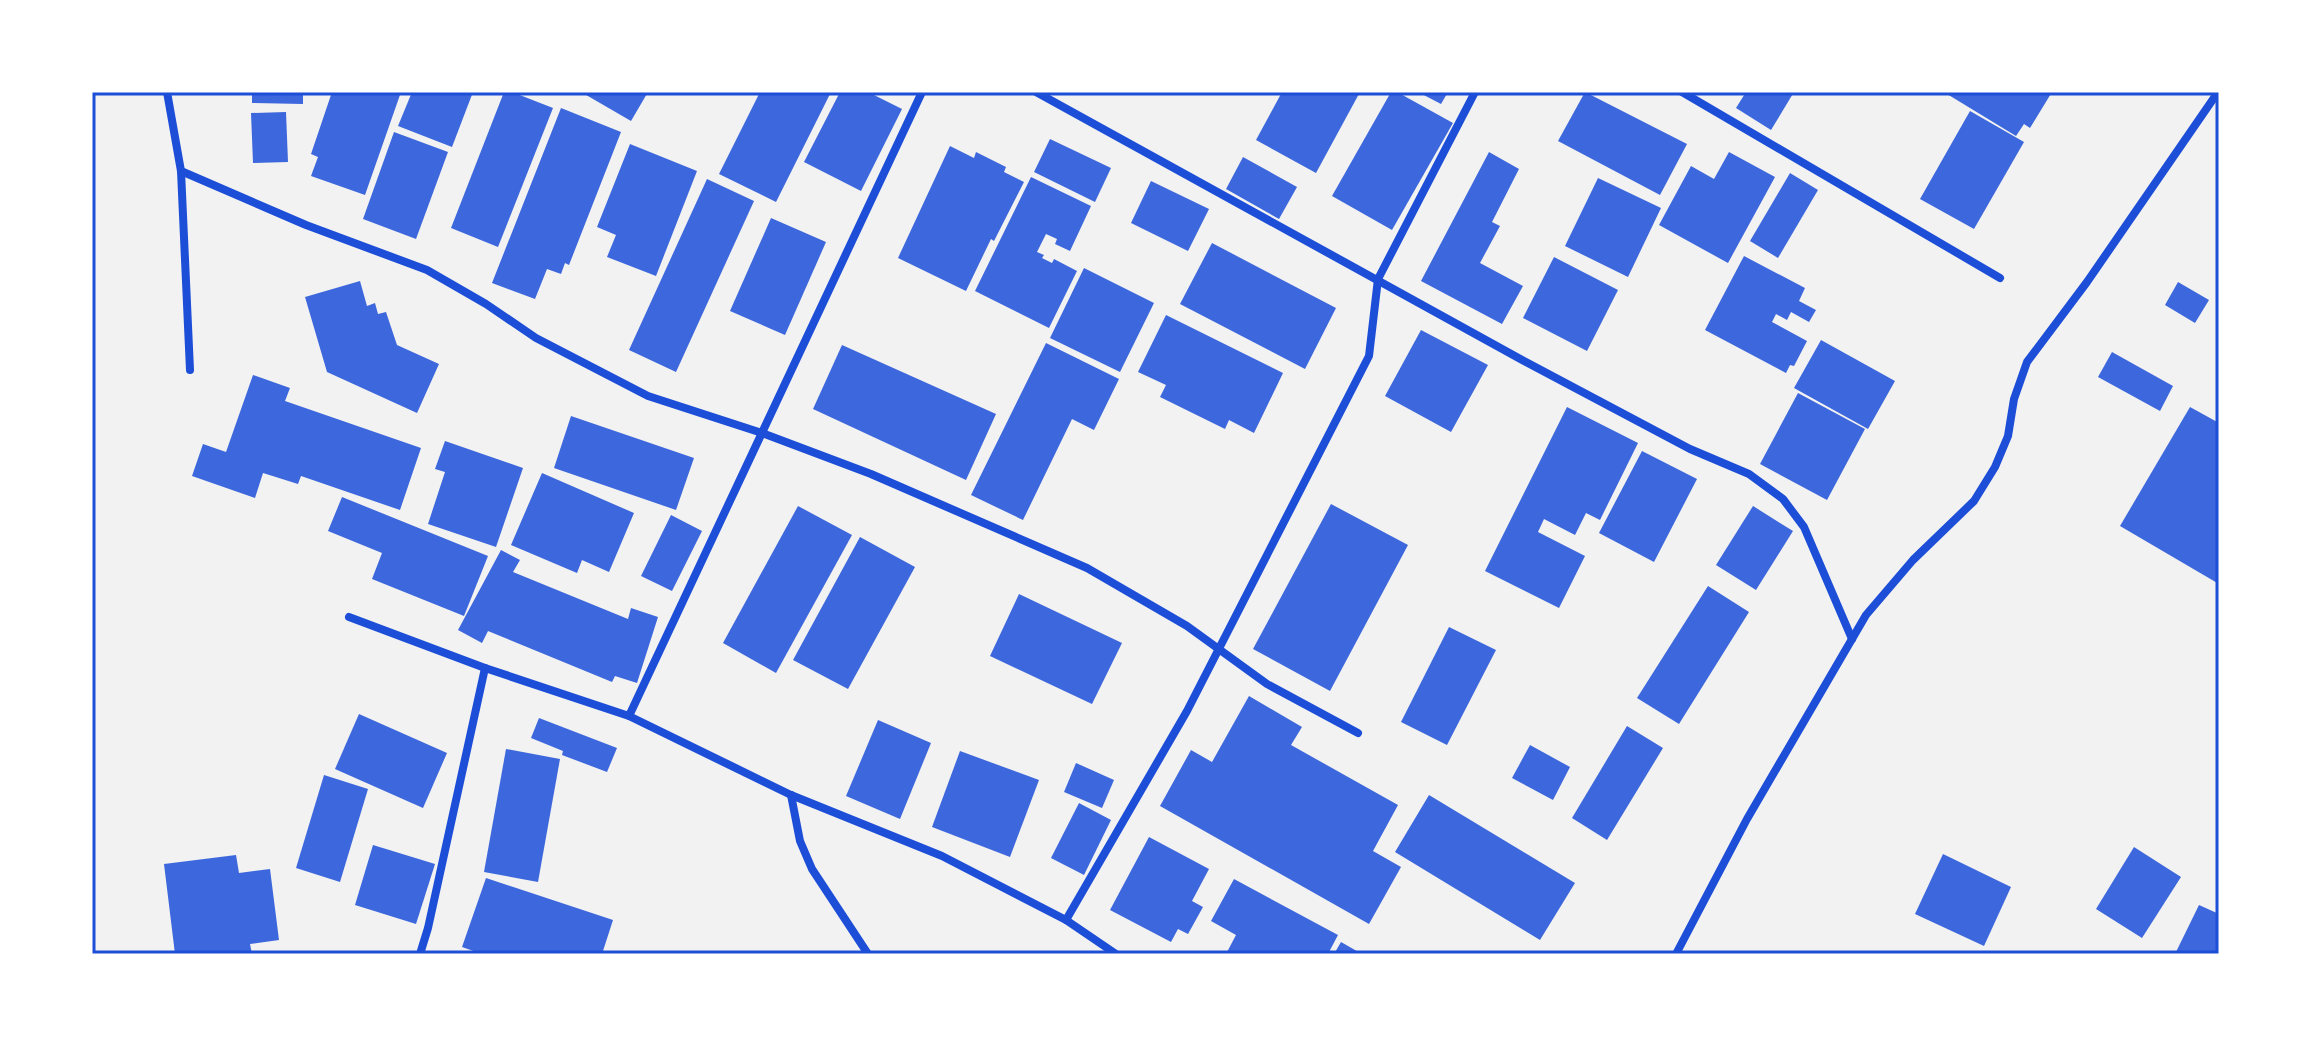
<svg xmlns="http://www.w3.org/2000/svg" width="2311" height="1046" viewBox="0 0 2311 1046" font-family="'Roboto Condensed',sans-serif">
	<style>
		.building { fill: #3d67dc }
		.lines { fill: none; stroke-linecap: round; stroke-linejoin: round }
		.minor { stroke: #1d4ed8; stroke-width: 8 }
		.neatline { fill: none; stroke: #1d4ed8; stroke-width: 3 }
	</style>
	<rect width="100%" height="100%" fill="#f2f2f2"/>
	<g class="building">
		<path d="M252,92h51v12l-51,-1z"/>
		<path d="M332,92h69l-36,103 -54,-19 7,-19 -7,-3z"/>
		<path d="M412,92h61l-21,55 -54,-21z"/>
		<path d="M504,92h8l41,16 -55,139 -47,-19z"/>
		<path d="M581,92h67l-17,29z"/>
		<path d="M760,92h71l-55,110 -57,-28z"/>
		<path d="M840,92h28l34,17 -41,82 -57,-29z"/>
		<path d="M1282,92h78l-44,81 -60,-33z"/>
		<path d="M1391,92h6l56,31 -61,107 -60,-34z"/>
		<path d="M1418,92h30l-7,12z"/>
		<path d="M1585,92l102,52 -27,51 -102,-54z"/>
		<path d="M1746,92h48l-23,38 -35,-22z"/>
		<path d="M1949,92h103l-22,36 -6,-4 -8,12 -69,-42z"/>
		<path d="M561,108l60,24 -52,133 -4,-2 -4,11 -14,-5 -12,30 -43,-16z"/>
		<path d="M1970,111l54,31 -50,87 -54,-30z"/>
		<path d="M286,112l2,50 -35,1 -2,-50z"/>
		<path d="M394,132l54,20 -32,87 -53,-20z"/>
		<path d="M1050,139l61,29 -16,34 -61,-30z"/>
		<path d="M630,144l67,27 -41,105 -49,-19 9,-22 -19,-8z"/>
		<path d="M950,146l24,12 2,-6 30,15 -2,5 20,10 -30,59 -3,-2 -25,52 -68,-33z"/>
		<path d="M1489,152l30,17 -27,53 8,4 -20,37 43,23 -21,38 -81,-43z"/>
		<path d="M1729,152l46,25 -47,86 -69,-38 32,-59 23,13z"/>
		<path d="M1243,157l54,30 -18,32 -53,-30z"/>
		<path d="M1790,173l28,17 -40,68 -28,-17z"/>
		<path d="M1031,177l60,29 -21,45 -15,-7 2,-5 -11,-5 -9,18 7,3 -2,3 10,5 2,-4 23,12 -28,57 -74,-37z"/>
		<path d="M1598,178l63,30 -33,69 -63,-31z"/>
		<path d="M707,179l47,22 -78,171 -47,-22z"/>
		<path d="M1151,181l58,28 -21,42 -57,-28z"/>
		<path d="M771,218l55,24 -41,93 -55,-24z"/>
		<path d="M1212,243l124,65 -31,61 -125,-65z"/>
		<path d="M1744,256l61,32 -6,13 17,9 -7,12 -18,-10 -4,8 -11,-6 -4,8 35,19 -13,25 -4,-1 -4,8 -81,-43z"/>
		<path d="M1554,257l64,33 -31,61 -64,-33z"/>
		<path d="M1084,268l70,35 -34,69 -70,-34z"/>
		<path d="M360,281l7,25 8,-3 3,11 8,-2 11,33 42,19 -22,49 -90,-41 -22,-75z"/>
		<path d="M2178,282l31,18 -14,23 -30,-18z"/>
		<path d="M1166,315l117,58 -29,60 -25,-13 -4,9 -65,-32 6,-12 -28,-13z"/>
		<path d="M1421,330l67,35 -37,67 -66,-36z"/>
		<path d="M1821,340l74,41 -27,48 -74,-41z"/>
		<path d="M1046,343l73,36 -25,51 -22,-11 -49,101 -52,-25z"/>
		<path d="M842,345l154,69 -30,66 -153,-71z"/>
		<path d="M2112,352l61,34 -13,25 -62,-34z"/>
		<path d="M253,375l37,13 -5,13 136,47 -21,62 -99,-34 -3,8 -35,-11 -8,25 -63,-22 11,-32 23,8z"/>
		<path d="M1798,393l67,36 -38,71 -67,-36z"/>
		<path d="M1567,407l71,36 -38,77 -14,-7 -11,22 -31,-16 -6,13 47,24 -26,52 -74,-37z"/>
		<path d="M2190,407l29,16v161l-99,-58z"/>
		<path d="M571,416l123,42 -18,52 -122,-42z"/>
		<path d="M445,441l78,27 -27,79 -68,-23 17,-52 -10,-3z"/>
		<path d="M1642,451l55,28 -43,83 -55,-29z"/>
		<path d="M542,473l92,40 -25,59 -27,-12 -5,13 -66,-28z"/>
		<path d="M342,497l146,59 -24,60 -92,-37 10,-26 -54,-22z"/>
		<path d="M1331,504l77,41 -78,146 -77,-42z"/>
		<path d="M798,506l54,29 -76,138 -53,-30z"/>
		<path d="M1753,506l40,25 -37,59 -40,-25z"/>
		<path d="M671,515l31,16 -30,60 -31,-15z"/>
		<path d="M860,537l55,30 -67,122 -55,-29z"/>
		<path d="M501,550l19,10 -7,12 115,47 3,-11 27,9 -21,66 -22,-7 -3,6 -124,-51 -6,12 -24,-13z"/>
		<path d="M1708,586l41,26 -70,112 -42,-26z"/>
		<path d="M1019,594l103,49 -30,61 -102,-48z"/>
		<path d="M1449,627l47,23 -49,95 -46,-23z"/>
		<path d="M1249,696l53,31 -11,18 107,60 -25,46 28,16 -32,57 -209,-118 31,-56 21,12z"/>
		<path d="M359,714l88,39 -24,55 -88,-39z"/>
		<path d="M539,718l78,30 -10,24 -45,-17 1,-4 -32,-13z"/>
		<path d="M878,720l53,23 -31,76 -54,-23z"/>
		<path d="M1627,726l36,22 -56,92 -35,-22z"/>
		<path d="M1530,745l40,22 -17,33 -41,-22z"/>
		<path d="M506,749l54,10 -22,123 -54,-10z"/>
		<path d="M960,751l79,29 -29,77 -78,-30z"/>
		<path d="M1076,763l38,17 -12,28 -38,-16z"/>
		<path d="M324,775l44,14 -28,93 -44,-14z"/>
		<path d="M1429,795l146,88 -35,57 -145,-88z"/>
		<path d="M1079,803l32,17 -27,55 -33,-17z"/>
		<path d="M1149,837l60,32 -17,32 11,6 -15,27 -10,-5 -7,13 -61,-32z"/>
		<path d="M373,845l62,19 -19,60 -61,-19z"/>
		<path d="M2134,847l47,30 -39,61 -46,-29z"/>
		<path d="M1943,854l68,33 -27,59 -69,-32z"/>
		<path d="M236,855l3,18 31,-4 9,71 -29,4 2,10h-77l-11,-90z"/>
		<path d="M486,878l127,42 -11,34h-120l-20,-7z"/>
		<path d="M1234,879l104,56 -10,19h-102l10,-19 -25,-14z"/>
		<path d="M2199,905l20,9v40h-44z"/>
		<path d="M1341,942l21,12h-28z"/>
	</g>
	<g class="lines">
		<g class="minor">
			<path d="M167,92l14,79 9,199"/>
			<path d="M1036,92l488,269 166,88 59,25 34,25 21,28 48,112"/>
			<path d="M1682,92l318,186"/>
			<path d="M181,171l125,54 121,45 59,34 50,34 112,58 114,37 109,41 216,94 100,58 80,58 91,49"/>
			<path d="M349,617l136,51 144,48 162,79 151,61 124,64 50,34"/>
			<path d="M629,716l293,-624"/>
			<path d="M791,795l9,46 12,28 56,85"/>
			<path d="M1066,920l121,-209 182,-355 9,-77 97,-187"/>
			<path d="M420,954l8,-26 57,-260"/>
			<path d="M1676,954l71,-135 119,-204 47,-55 61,-59 21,-34 13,-31 6,-37 13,-37 60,-80 131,-190"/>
		</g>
	</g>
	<rect width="2311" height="1046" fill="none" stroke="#ffffff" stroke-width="188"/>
	<rect x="94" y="94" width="2123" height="858" class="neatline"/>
</svg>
